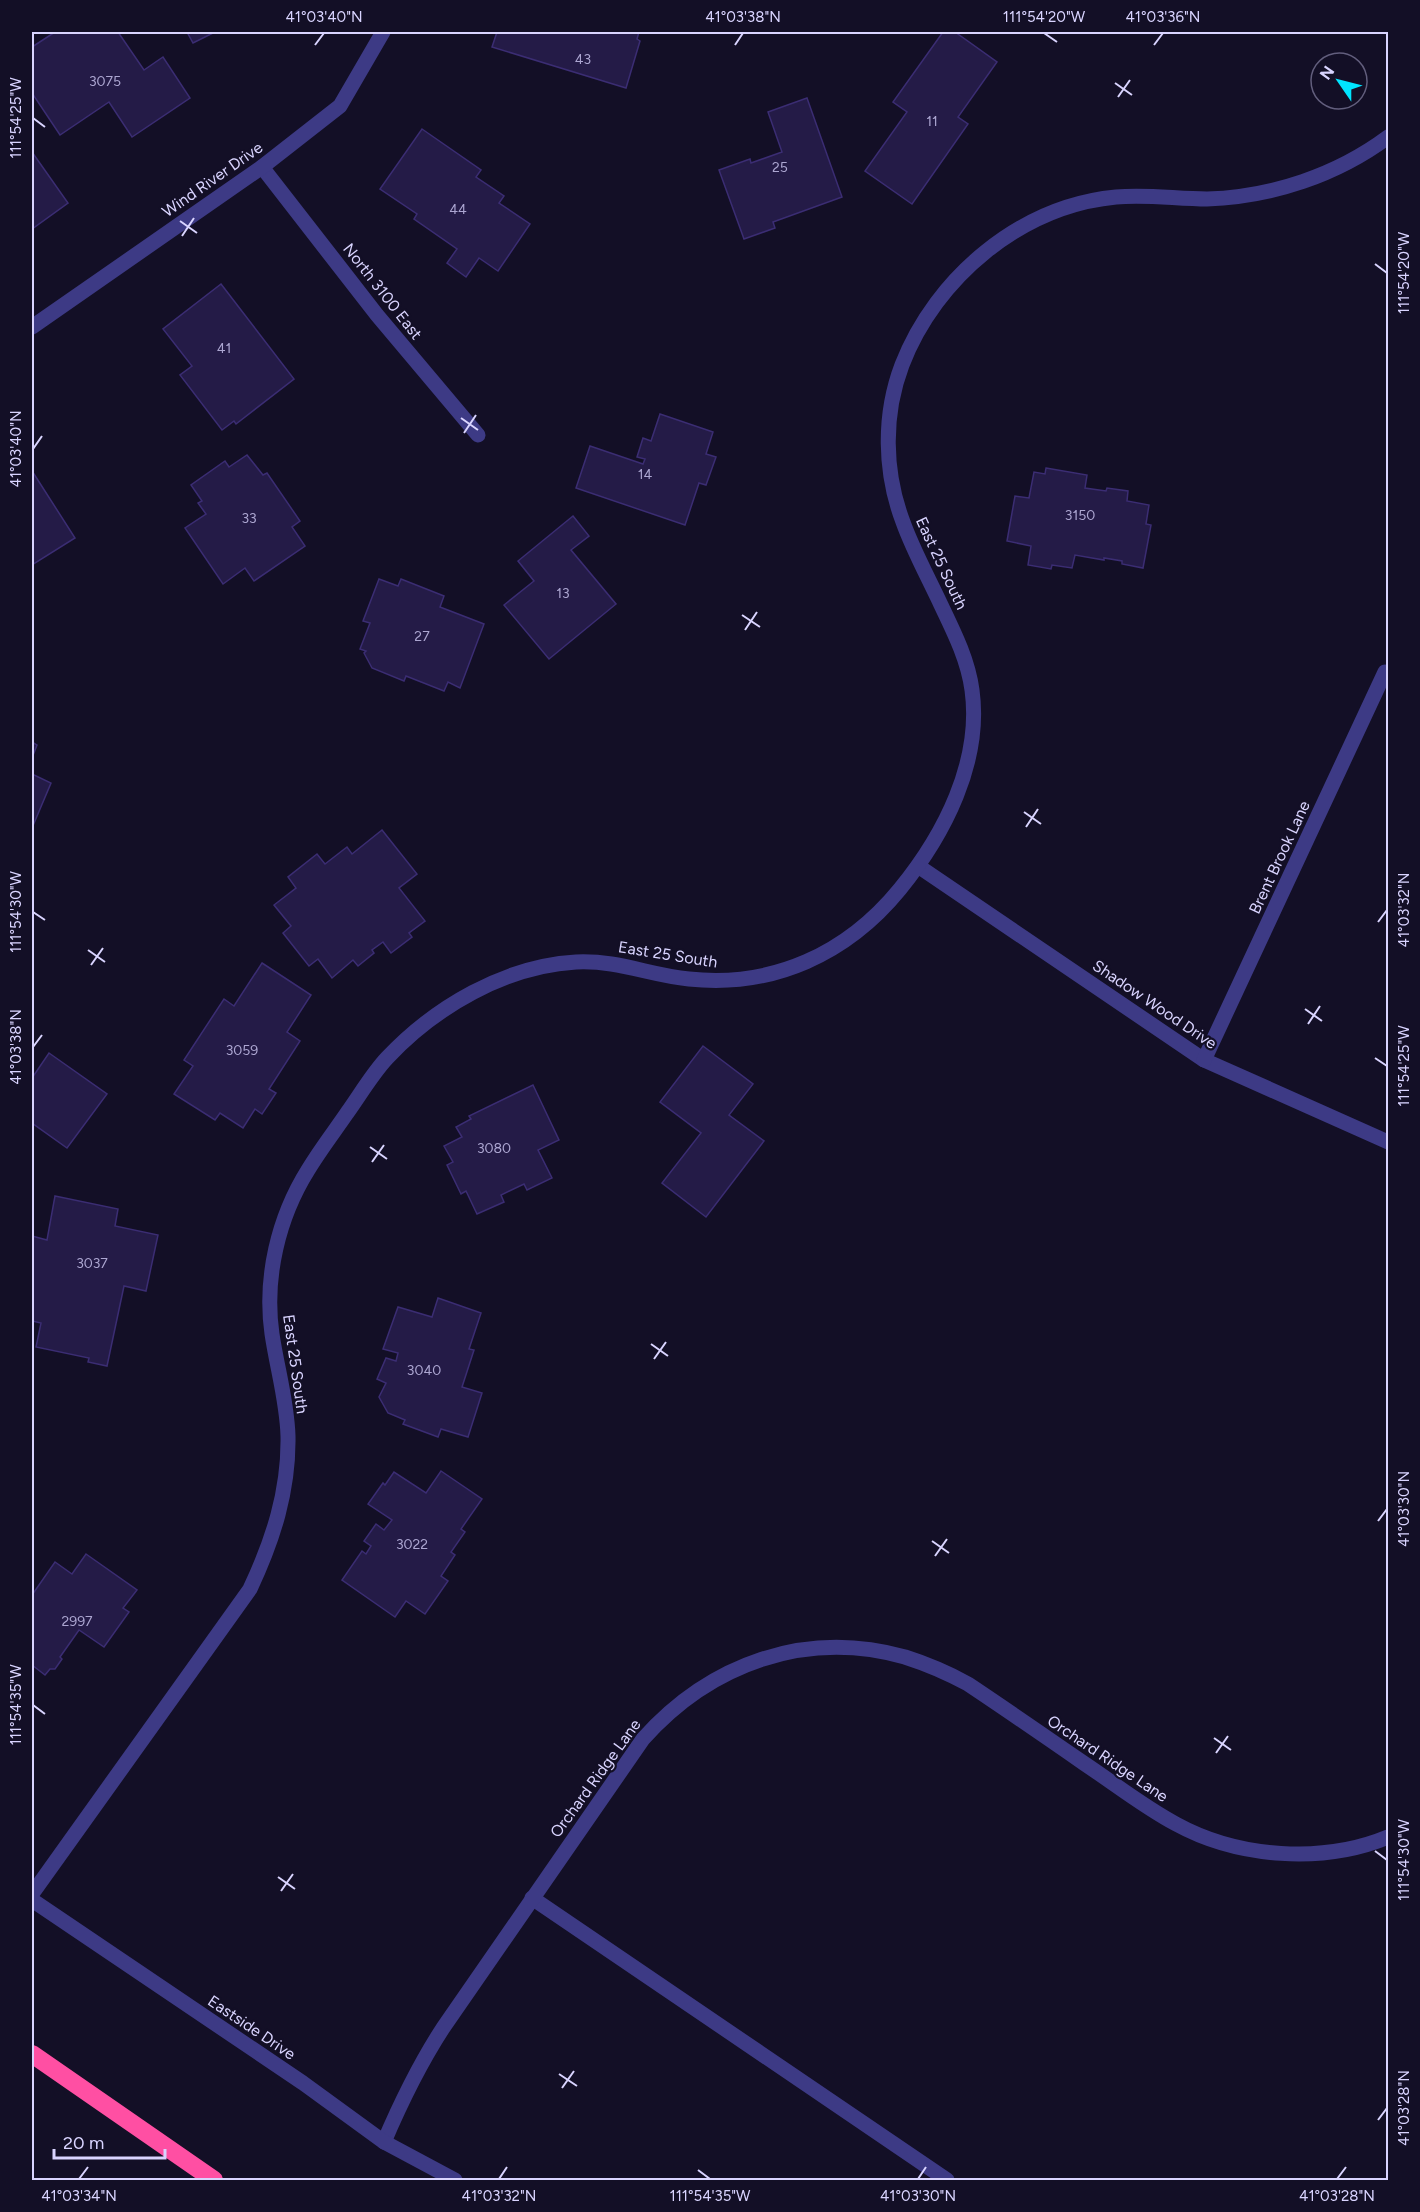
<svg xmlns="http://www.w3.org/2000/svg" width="1420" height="2212" viewBox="0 0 1420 2212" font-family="Figtree,sans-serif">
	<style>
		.building { fill: #241b47; stroke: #3b2d73; stroke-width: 1.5 }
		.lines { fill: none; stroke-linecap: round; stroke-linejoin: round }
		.minor { stroke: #3d3a85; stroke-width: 15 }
		.tertiary { stroke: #3d3a85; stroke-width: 15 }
		.motorway { stroke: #ff4fa3; stroke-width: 18 }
		.ticks { fill: none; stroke: #d9d4ff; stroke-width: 2 }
		.labels { text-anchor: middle; stroke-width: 4.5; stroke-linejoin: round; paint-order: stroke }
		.number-label { font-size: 14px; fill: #aca6d1 }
		.street-label { font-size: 16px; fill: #d9d4ff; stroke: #130f26 }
		.neatline { fill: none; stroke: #d9d4ff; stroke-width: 2 }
		.ticks-label { font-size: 15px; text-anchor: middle; fill: #d9d4ff }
	</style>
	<rect width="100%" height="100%" fill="#130f26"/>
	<g class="building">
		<path d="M55,32h63l26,38 19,-13 27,41 -58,39 -23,-35 -49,33 -28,-42v-46z"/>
		<path d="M187,32h28l-22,11z"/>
		<path d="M497,32h142l-2,7 3,2 -14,47 -134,-41z"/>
		<path d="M943,32h12l42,30 -39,55 10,7 -56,80 -47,-33 42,-59 -14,-10z"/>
		<path d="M807,98l35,99 -69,25 2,6 -31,11 -25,-69 31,-11 1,4 31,-11 -14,-40z"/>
		<path d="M422,129l59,41 -5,7 28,19 -5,7 31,21 -32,47 -19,-13 -13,19 -19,-14 10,-14 -43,-30 3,-5 -37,-25z"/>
		<path d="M32,152l36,51 -36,26z"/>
		<path d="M221,284l73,95 -58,45 -2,-3 -12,9 -42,-55 12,-9 -29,-37z"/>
		<path d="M660,414l53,18 -7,22 10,3 -10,28 -7,-2 -14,42 -109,-37 14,-42 53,18 2,-5 -8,-2 6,-19 8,3z"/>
		<path d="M247,455l16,20 4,-2 33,48 -8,6 13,19 -51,35 -9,-13 -22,16 -38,-56 21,-14 -8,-11 4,-2 -11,-16 34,-24 4,6z"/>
		<path d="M1046,468l41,7 -2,13 21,3 1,-3 21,3 -1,10 22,4 -3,19 5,1 -8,43 -21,-4v-3l-18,-3v2l-29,-5 -3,13 -20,-3 -1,4 -23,-4 3,-19 -24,-5 8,-45 14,2 5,-26 11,2z"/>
		<path d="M34,474l41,64 -43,27v-90z"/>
		<path d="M573,516l16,20 -18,14 45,54 -67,55 -45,-54 30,-24 -16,-20z"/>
		<path d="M379,579l19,7 3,-7 43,17 -4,11 44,17 -24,64 -12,-6 -4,9 -38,-15 -2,5 -32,-13 -8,-15 2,-2 -6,-2 10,-26 -7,-2z"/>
		<path d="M32,742l5,3 -5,13z"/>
		<path d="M32,774l19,9 -19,45z"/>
		<path d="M382,830l35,44 -18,14 26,33 -16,12 3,4 -21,16 -8,-11 -11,8 2,3 -16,13 -5,-6 -21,18 -14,-19 -9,7 -26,-33 8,-7 -17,-21 22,-17 -8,-11 29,-23 8,10 22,-17 5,7z"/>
		<path d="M262,963l49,32 -24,37 13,9 -31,48 7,4 -14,21 -7,-5 -12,19 -23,-15 -5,7 -41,-26 19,-28 -9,-6 40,-61 10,7z"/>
		<path d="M703,1046l50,38 -24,31 35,26 -58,76 -44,-34 39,-50 -41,-31z"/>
		<path d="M49,1053l58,41 -40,54 -35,-25v-45z"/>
		<path d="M533,1085l26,55 -21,10 14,28 -25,12 -3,-6 -23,11 3,7 -27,12 -11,-23 -5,3 -14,-29 6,-3 -9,-16 18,-9 -6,-10 15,-8 -2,-3z"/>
		<path d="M55,1196l63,13 -3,17 43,9 -12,56 -22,-5 -17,80 -19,-4 1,-4 -53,-11 5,-24 -9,-2v-85l15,4z"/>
		<path d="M438,1298l43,15 -12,36 5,1 -12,37 20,6 -14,44 -27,-8 -3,8 -35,-13 2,-4 -17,-7 -9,-16 7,-14 -9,-4 9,-21 10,3 2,-8 -15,-4 15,-42 34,10z"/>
		<path d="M441,1471l41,28 -21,30 4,3 -14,20 4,3 -14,21 7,5 -23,33 -19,-13 -11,16 -53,-37 20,-29 4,3 5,-8 -7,-5 12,-17 8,6 8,-10 -24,-16 15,-21 2,2 9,-13 32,21z"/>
		<path d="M86,1554l51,36 -14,18 6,4 -25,35 -25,-17 -19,27 2,2 -7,10h-5l-5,6 -13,-10v-70l23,-33 17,12z"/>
	</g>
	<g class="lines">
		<g class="minor">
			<path d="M262,167l115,148 101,120"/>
			<path d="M32,327l230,-160 78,-61 43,-74"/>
			<path d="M918,866l286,194 184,82"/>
			<path d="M1204,1060l181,-388 3,1"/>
			<path d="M32,1894l218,-305c23,-49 39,-98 38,-153 -1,-35 -11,-68 -16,-102 -8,-56 6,-116 36,-164 12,-20 26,-38 39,-57 13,-18 25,-39 40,-55 48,-51 118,-92 189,-96 42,-2 73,13 113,17 84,9 158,-25 211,-90 44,-54 82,-127 72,-199 -4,-30 -18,-58 -31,-85 -13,-28 -28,-55 -38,-83 -19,-50 -20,-107 -1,-157 34,-88 119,-159 214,-168 31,-3 61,2 91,2 65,-2 130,-24 181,-62"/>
			<path d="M532,1898l415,282"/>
			<path d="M384,2142c17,-40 35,-77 59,-114l200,-289c67,-75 162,-110 262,-82 22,7 43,16 63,27 39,26 78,53 117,80 30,20 59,43 91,60 62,34 147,40 212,13"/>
		</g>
		<path class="tertiary" d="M32,1900l271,183 81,59 71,38"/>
		<path class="motorway" d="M32,2054l182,126"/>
	</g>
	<path class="ticks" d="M1044,33l13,9M315,45l9,-12M735,45l8,-12M1154,45l9,-12M1115,83l17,12M1118,97l12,-17M33,118l12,9M180,221l17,12M182,236l12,-18M1375,264l12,9M461,418l17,12M464,433l12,-18M33,449l9,-13M742,615l18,12M745,630l12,-18M1024,812l17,12M1026,827l12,-18M33,912l12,8M1378,922l9,-12M88,950l17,12M91,965l12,-17M1305,1009l17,12M1308,1024l12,-18M33,1047l9,-12M1375,1058l12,8M370,1147l17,12M372,1162l12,-17M651,1344l17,12M654,1359l12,-17M1378,1521l9,-12M932,1541l17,12M935,1556l12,-17M33,1705l12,9M1214,1738l17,12M1216,1753l12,-17M1375,1851l12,9M278,1877l17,12M281,1891l12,-17M559,2074l18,12M562,2088l12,-17M1378,2120l9,-12M698,2170l12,9M79,2179l9,-12M499,2179l8,-12M918,2179l8,-12M1337,2179l9,-12"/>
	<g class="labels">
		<g class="number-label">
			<text x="583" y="64">43</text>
			<text x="105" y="86">3075</text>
			<text x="932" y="126">11</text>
			<text x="780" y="172">25</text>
			<text x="458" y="214">44</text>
			<text x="224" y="353">41</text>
			<text x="645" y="479">14</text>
			<text x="1080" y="520">3150</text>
			<text x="249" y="523">33</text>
			<text x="563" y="598">13</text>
			<text x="422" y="641">27</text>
			<text x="242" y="1055">3059</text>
			<text x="494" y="1153">3080</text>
			<text x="92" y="1268">3037</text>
			<text x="424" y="1375">3040</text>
			<text x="412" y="1549">3022</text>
			<text x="77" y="1626">2997</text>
		</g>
		<g class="street-label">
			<text transform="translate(212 179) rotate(-35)" y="6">Wind River Drive</text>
			<text transform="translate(383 291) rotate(52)" y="6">North 3100 East</text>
			<text transform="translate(942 563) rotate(65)" y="6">East 25 South</text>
			<text transform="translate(1279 857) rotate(-65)" y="6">Brent Brook Lane</text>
			<text transform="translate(668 954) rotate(9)" y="6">East 25 South</text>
			<text transform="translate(1155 1004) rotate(34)" y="6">Shadow Wood Drive</text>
			<text transform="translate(296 1364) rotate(82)" y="6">East 25 South</text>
			<text transform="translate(1108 1758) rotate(34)" y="6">Orchard Ridge Lane</text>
			<text transform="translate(595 1778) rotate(-54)" y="6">Orchard Ridge Lane</text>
			<text transform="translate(252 2027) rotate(34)" y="6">Eastside Drive</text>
		</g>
	</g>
	<rect width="1420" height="2212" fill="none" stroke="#130f26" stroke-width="66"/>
	<g transform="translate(1339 81) rotate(305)"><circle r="28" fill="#130f26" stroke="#625e7d" stroke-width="1.5"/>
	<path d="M0-4.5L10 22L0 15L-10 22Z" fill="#00e5ff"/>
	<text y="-9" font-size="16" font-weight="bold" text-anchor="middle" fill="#d9d4ff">N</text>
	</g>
	<path d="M54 2149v9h111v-9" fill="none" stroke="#d9d4ff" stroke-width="3"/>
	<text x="63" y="2149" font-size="18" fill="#d9d4ff" stroke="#130f26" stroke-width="4.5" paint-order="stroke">20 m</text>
	<rect x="33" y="33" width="1354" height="2146" class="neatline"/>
	<g class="ticks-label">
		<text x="324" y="22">41°03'40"N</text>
		<text x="743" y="22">41°03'38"N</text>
		<text x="1044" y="22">111°54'20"W</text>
		<text x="1163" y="22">41°03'36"N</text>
		<text transform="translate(16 118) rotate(-90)" y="5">111°54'25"W</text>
		<text transform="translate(1404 273) rotate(-90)" y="5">111°54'20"W</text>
		<text transform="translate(16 449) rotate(-90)" y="5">41°03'40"N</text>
		<text transform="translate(1404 910) rotate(-90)" y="5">41°03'32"N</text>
		<text transform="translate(16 912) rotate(-90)" y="5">111°54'30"W</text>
		<text transform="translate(16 1047) rotate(-90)" y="5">41°03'38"N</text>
		<text transform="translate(1404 1066) rotate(-90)" y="5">111°54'25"W</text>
		<text transform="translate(1404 1509) rotate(-90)" y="5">41°03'30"N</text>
		<text transform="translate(16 1705) rotate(-90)" y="5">111°54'35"W</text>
		<text transform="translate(1404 1860) rotate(-90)" y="5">111°54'30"W</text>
		<text transform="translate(1404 2108) rotate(-90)" y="5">41°03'28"N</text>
		<text x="79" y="2201">41°03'34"N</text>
		<text x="499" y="2201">41°03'32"N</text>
		<text x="710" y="2201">111°54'35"W</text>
		<text x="918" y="2201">41°03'30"N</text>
		<text x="1337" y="2201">41°03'28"N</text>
	</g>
</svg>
